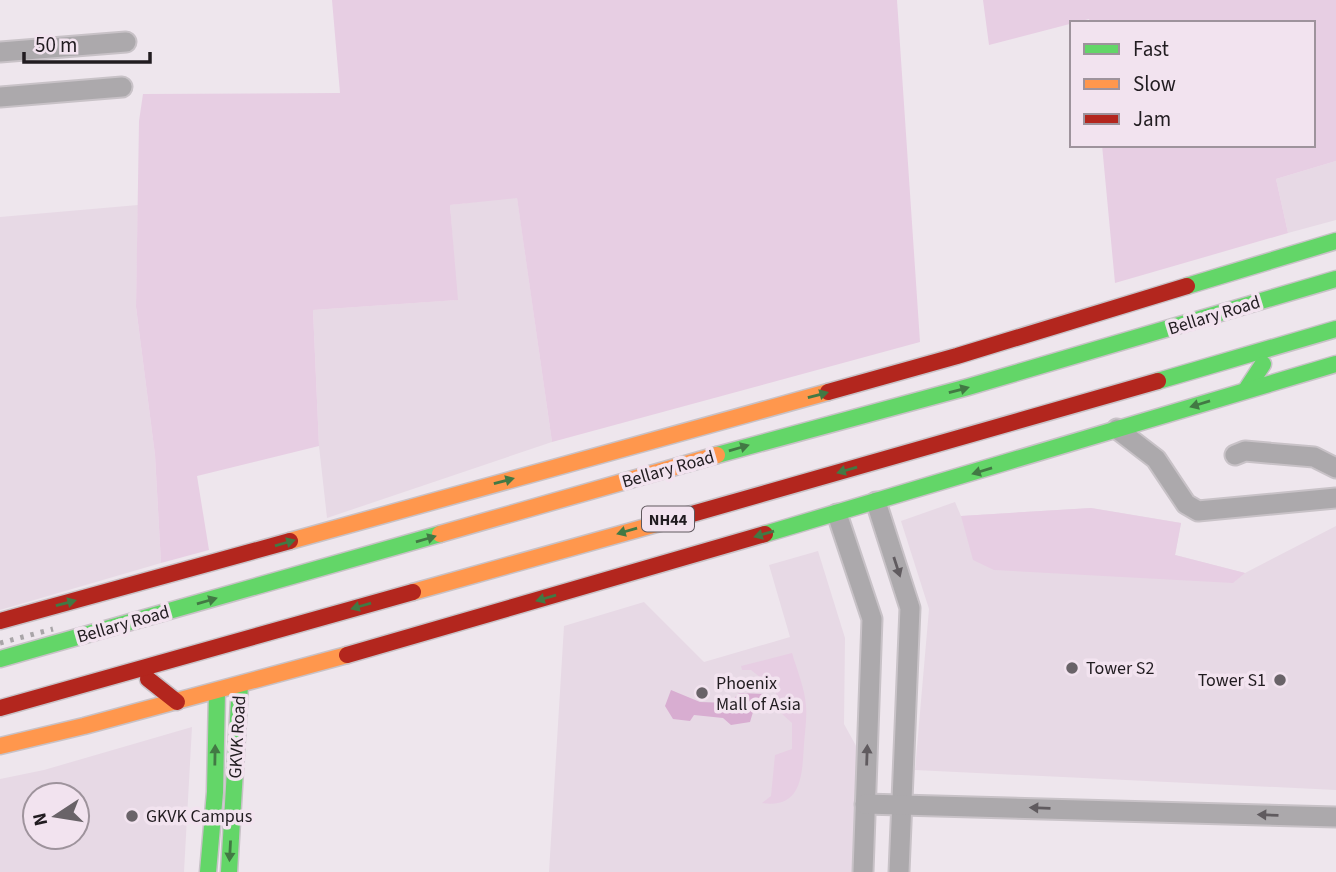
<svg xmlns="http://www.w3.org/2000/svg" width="1336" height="872" viewBox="0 0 1336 872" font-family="'Source Sans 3',sans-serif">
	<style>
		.built { fill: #e7d9e5; fill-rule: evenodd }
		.green { fill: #e7cee3 }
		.water { fill: #d8add1 }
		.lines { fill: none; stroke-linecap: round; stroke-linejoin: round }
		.street-casing { stroke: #c8c2c7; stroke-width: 23 }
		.fast-casing { stroke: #c8c2c7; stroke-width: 19 }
		.slow-casing { stroke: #c8c2c7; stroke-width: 19 }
		.jam-casing { stroke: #c8c2c7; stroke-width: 19 }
		.street { stroke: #aca9ac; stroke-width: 19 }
		.fast { stroke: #63d668; stroke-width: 16 }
		.slow { stroke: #ff974d; stroke-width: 16 }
		.jam { stroke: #b3261e; stroke-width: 16 }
		.rail { stroke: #a9a5a8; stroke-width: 5; stroke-dasharray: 3.5 7; stroke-linecap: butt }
		.oneway { fill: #427944 }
		.oneway2 { fill: #605b5f }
		.poi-dot { fill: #696368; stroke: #f2e3ef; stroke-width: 2.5 }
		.labels { text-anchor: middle; stroke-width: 7; stroke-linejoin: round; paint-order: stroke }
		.shield { fill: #f2e3ef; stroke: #60585e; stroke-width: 2 }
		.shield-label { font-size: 16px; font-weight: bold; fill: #211c20 }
		.street-label { font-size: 18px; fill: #211c20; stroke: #f2e3ef }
		.poi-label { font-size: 18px; fill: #211c20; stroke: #f2e3ef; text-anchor: start }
	</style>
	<rect width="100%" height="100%" fill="#eee6ed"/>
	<g class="built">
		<path d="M1336,161v59l-48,13 -12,-54z"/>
		<path d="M517,197l35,245 -225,76 -8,-72 -6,-136 144,-10 -7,-95z"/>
		<path d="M138,205l-2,102 19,148 6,108 -161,47v-393z"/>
		<path d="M955,502l6,14 130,-8 90,15 -6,32 70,18 91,-47v264l-421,-20 14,-161 -28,-88z"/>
		<path d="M818,551l27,87 -1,86 16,29 -5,119h-306l15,-246 80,-24 60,60 86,-25 -21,-72z"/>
		<path d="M192,727l-8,145h-184v-93l44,-9zM35,795h42v42h-42z"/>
	</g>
	<g class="green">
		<path d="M332,0h565l23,342 -368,100 -35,-244 -67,7 8,95 -145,10 6,136 -122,30 12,74 -48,13 -6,-108 -19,-148 3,-186 4,-27 197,-1z"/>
		<path d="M983,0h353v161l-60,18 12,54 -173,50 -13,-138h211v-122h-223l-1,-4 -100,26z"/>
		<path d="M1091,508l90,15 -6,32 70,18 -12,10 -239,-13 -21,-10 -12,-44z"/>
		<path d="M792,653c5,17 13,36 14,53 1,12 -1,25 -2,38 -2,29 -1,65 -42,59l9,-7 4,-41 17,-6v-26l-11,-10 -6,-24 -24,-19h-9l-1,-4z"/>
	</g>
	<path class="water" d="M671,690l29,12 30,1 9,-10 25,1 4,8 -15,10 -3,10 -19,3 -8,-7 -29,-3 -4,6 -17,-2 -8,-13z"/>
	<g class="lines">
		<defs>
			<g id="street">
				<path d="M0,52l126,-10"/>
				<path d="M0,97l122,-10"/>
				<path d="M1117,429l39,30 30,45 12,7 138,-13"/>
				<path d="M1235,455l10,-4 69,6 22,11"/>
				<path d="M876,502l34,106 -11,264"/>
				<path d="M837,514l35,105 -9,253"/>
				<path d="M865,804l471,13"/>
			</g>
			<g id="fast">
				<path d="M1187,286l149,-45"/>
				<path d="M1158,381l178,-52"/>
				<path d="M1246,390l17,-26"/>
				<path d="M717,455l251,-68 368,-108"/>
				<path d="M765,534l571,-170"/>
				<path d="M0,659l440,-125"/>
				<path d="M208,872l7,-80 2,-101"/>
				<path d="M229,872l11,-187"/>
			</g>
			<g id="slow">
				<path d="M440,534l277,-79"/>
				<path d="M290,541l538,-149"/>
				<path d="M413,592l272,-76"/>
				<path d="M0,746l84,-20 263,-71"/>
			</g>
			<g id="jam">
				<path d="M828,392l129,-36 230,-70"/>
				<path d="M685,516l473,-135"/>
				<path d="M0,621l290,-80"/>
				<path d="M347,655l418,-121"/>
				<path d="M148,679l29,23"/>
				<path d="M0,708l413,-116"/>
			</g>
		</defs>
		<use href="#street" class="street-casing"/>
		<use href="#fast" class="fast-casing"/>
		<use href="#slow" class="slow-casing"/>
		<use href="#jam" class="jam-casing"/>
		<use href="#street" class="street"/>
		<use href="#fast" class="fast"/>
		<use href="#slow" class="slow"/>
		<use href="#jam" class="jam"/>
		<path class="rail" d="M0,643l53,-14"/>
	</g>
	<defs><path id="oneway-solid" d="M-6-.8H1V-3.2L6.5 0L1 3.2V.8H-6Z" transform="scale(1.75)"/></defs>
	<g class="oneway">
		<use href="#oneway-solid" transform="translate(959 390) rotate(-15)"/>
		<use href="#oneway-solid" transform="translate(818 395) rotate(-15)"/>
		<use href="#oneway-solid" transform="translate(1200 404) rotate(163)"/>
		<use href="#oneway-solid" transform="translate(739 448) rotate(-16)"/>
		<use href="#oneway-solid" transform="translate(847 470) rotate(164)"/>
		<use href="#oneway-solid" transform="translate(982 471) rotate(163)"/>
		<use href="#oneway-solid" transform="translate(504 481) rotate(-15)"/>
		<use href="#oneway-solid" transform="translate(627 531) rotate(164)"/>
		<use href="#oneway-solid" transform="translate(764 534) rotate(164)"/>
		<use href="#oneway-solid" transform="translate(426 539) rotate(-16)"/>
		<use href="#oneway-solid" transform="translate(285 543) rotate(-16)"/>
		<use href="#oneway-solid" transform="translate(546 598) rotate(164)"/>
		<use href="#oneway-solid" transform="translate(207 601) rotate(-16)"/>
		<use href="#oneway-solid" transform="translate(66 603) rotate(-15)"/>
		<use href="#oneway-solid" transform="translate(361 606) rotate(164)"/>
		<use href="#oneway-solid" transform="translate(215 755) rotate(-89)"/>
		<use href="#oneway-solid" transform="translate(230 851) rotate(93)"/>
	</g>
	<g class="oneway2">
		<use href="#oneway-solid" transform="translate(897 567) rotate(72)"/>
		<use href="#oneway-solid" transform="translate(867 755) rotate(-88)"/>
		<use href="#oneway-solid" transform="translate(1040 808) rotate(-178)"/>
		<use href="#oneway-solid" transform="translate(1268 815) rotate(-178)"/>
	</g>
	<g class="poi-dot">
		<circle cx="1072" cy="668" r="7"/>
		<circle cx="1280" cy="680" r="7"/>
		<circle cx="702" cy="693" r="7"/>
		<circle cx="132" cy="816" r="7"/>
	</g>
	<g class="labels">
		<rect class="shield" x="642" y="506.5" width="52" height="25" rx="5"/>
		<g class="shield-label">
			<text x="668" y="525">NH44</text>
		</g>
		<g class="street-label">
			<text transform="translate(1214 315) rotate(-17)" y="6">Bellary Road</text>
			<text transform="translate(668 469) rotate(-16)" y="6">Bellary Road</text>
			<text transform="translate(123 624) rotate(-16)" y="6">Bellary Road</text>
			<text transform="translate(237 737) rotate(-87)" y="6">GKVK Road</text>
		</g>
		<g class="poi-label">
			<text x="1086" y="674">Tower S2</text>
			<text x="1266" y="686" text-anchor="end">Tower S1</text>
			<text x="716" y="689">Phoenix<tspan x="716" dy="21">Mall of Asia</tspan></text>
			<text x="146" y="822">GKVK Campus</text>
		</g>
	</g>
	<rect x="1070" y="21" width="245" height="126" fill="#f2e3ef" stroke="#9e939c" stroke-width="2"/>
	<rect x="1084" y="44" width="35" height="10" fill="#63d668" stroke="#9e939c" stroke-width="2"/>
	<text x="1133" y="56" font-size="21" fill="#211c20">Fast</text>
	<rect x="1084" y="79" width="35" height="10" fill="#ff974d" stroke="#9e939c" stroke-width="2"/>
	<text x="1133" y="91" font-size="21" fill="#211c20">Slow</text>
	<rect x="1084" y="114" width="35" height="10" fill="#b3261e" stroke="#9e939c" stroke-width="2"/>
	<text x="1133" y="126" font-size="21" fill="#211c20">Jam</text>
	<g transform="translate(56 816) rotate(258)"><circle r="33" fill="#f2e3ef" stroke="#9e939c" stroke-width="2"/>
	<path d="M0-5L12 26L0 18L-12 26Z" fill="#696368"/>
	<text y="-10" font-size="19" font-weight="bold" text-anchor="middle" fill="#211c20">N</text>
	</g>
	<path d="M24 52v10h126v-10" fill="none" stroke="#211c20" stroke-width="3.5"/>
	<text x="35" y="52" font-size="21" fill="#211c20" stroke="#f2e3ef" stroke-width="5" paint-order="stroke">50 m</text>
</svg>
